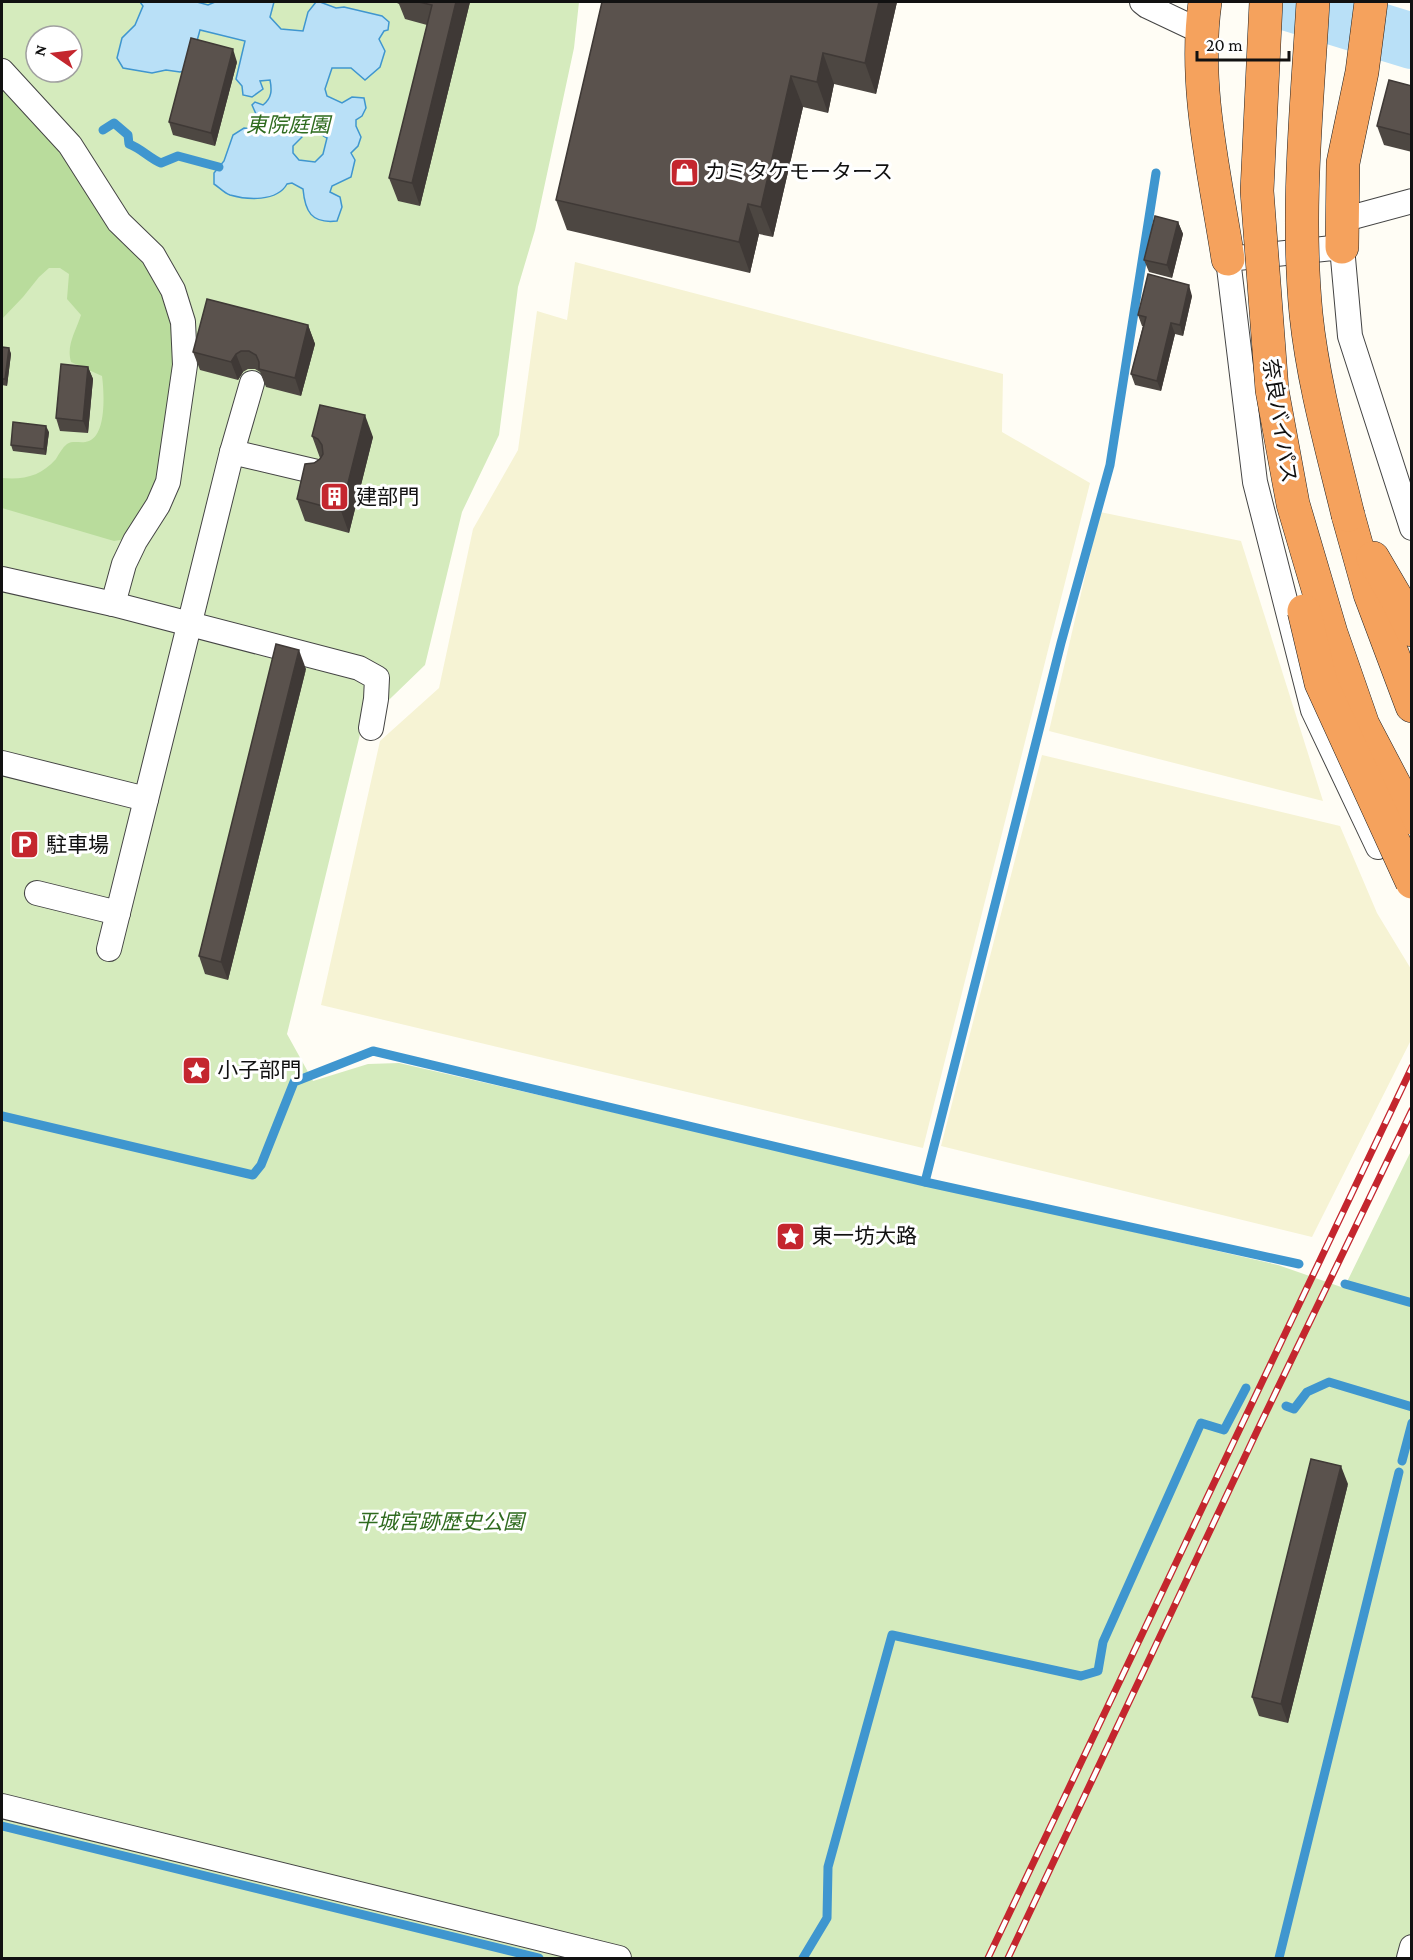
<svg xmlns="http://www.w3.org/2000/svg" width="1413" height="1960" viewBox="0 0 1413 1960" font-family="'Crimson Pro','Noto Sans JP',serif">
	<style>
		.farmland { fill: #f6f3d4 }
		.green { fill: #d5ebbd; fill-rule: evenodd }
		.forest { fill: #b9dc9c }
		.water { fill: #b9e0f7; stroke: #3f96cf; stroke-width: 1.5; fill-rule: evenodd }
		.lines { fill: none; stroke-linecap: round; stroke-linejoin: round }
		.stream { stroke: #3f96cf; stroke-width: 9 }
		.river { stroke: #b9e0f7; stroke-width: 56 }
		.street-casing { stroke: #444; stroke-width: 26 }
		.highway-casing { stroke: #222; stroke-width: 34 }
		.street { stroke: #fff; stroke-width: 24 }
		.highway { stroke: #f5a25d; stroke-width: 33 }
		.rail-casing { stroke: #c4262e; stroke-width: 7 }
		.rail { stroke: #fff; stroke-width: 4.5; stroke-dasharray: 14; stroke-linecap: butt }
		.highway-bridge-casing { stroke: #222; stroke-width: 34; stroke-linecap: butt }
		.highway-bridge { stroke: #f5a25d; stroke-width: 33 }
		.wall { fill: #4d4742 }
		.shaded-wall { fill: #3f3936 }
		.building { fill: #5a524d; stroke: #3f3936; stroke-width: 1.5 }
		.labels { text-anchor: middle; stroke-width: 6; stroke-linejoin: round; paint-order: stroke }
		.park-label { font-size: 21px; font-style: italic; fill: #2f6b1f; stroke: #fff }
		.poi-label { font-size: 21px; fill: #111; stroke: #fff; text-anchor: start }
		.street-label { font-size: 21px; fill: #111; stroke: #fff }
	</style>
	<rect width="100%" height="100%" fill="#fffdf5"/>
	<g class="farmland">
		<path d="M575,262l428,112 -1,58 88,51 -167,665 -602,-143 59,-264 59,-53 34,-159 45,-79 19,-139 30,9z"/>
		<path d="M1100,512l141,29 82,260 -274,-70z"/>
		<path d="M1042,755l298,71 37,87 34,56v71l-99,197 -371,-91z"/>
	</g>
	<path class="green" d="M2,2h577l-5,46 -39,182 -17,57 -19,148 -37,77 -37,153 -63,61 -75,308 26,47 55,-17 31,-1 879,202 66,23 67,-137v807h-1409zM36,36h36v36h-36z"/>
	<path class="forest" d="M2,81l48,50 81,117 25,29 11,23 5,34 3,59 -20,102 -28,44 -13,2 -112,-33v-30c22,2 39,-2 54,-19 3,-5 6,-11 11,-15 6,-4 15,0 22,-3 18,-7 15,-50 13,-65l-31,-14c-5,-17 5,-31 10,-47l-14,-16 2,-25 -9,-6h-11l-10,9 -16,20 -21,22z"/>
	<path class="water" d="M140,2h57l11,3 7,-3h59l-4,15 11,12 22,2 5,-19 8,-10h4l16,6 8,-1 38,9 7,6 -1,8 -4,1 -5,8 6,12 -5,16 -15,13 -14,-12h-19l-7,21 2,7 15,7 10,-6 12,1 2,10 -4,8 -6,4v6l5,11 -3,9 -7,7 4,7 -4,17 -19,9 -2,6 10,5 2,10 -5,14c-26,3 -32,-10 -34,-32l-11,-6 -5,1c-10,18 -40,16 -57,11 -6,-2 -11,-8 -16,-11v-11l10,-12 9,-26 11,-7 9,1 4,-5 -1,-10 -4,-9 3,-3 8,3c9,-7 9,-15 7,-25l-10,1 3,8 -11,8 -9,-2 -1,-9 -6,-7 9,-38 -45,-11 -11,40 -9,2 -14,-2 -14,3 -29,-5 -6,-10 5,-20 13,-13 8,-19zM308,115l6,1c1,10 3,17 13,22l-4,16 -8,8 -16,-2 -6,-7v-7l9,-9 -5,-6 -7,-3 -3,-5z"/>
	<g class="lines">
		<g class="stream">
			<path d="M103,130l11,-7 14,12 1,9c13,5 20,14 32,19l17,-7 41,11"/>
			<path d="M2,1116l251,59 8,-10 33,-83 79,-31 552,131 374,82"/>
			<path d="M925,1182l136,-539 49,-178 46,-292"/>
			<path d="M1345,1284l67,19"/>
			<path d="M1286,1406l8,3 13,-17 22,-10 83,25"/>
			<path d="M1402,1461l10,-38"/>
			<path d="M2,1826l537,132"/>
			<path d="M803,1958l24,-40 1,-51 64,-232 189,41 17,-5 5,-29 98,-219 23,7 22,-42"/>
			<path d="M1279,1958l120,-486"/>
		</g>
		<path class="river" d="M1285,2l127,39"/>
		<defs>
			<g id="street">
				<path d="M1142,2l5,4 55,26"/>
				<path d="M2,71l68,74 49,77 34,33 20,35 10,32 2,43 -17,117 -10,23 -23,36 -11,23 -11,40"/>
				<path d="M1342,220l70,-19"/>
				<path d="M232,452l85,20"/>
				<path d="M2,579l111,25 246,64 18,10 -1,21 -5,29"/>
				<path d="M2,763l144,36"/>
				<path d="M1378,847l-65,-137 -58,-228 -27,-223 114,-12 8,89 62,192"/>
				<path d="M37,893l81,20"/>
				<path d="M109,949l123,-497 20,-69"/>
				<path d="M2,1806l617,152"/>
				<path d="M1409,1958l3,-11"/>
			</g>
			<g id="highway">
				<path d="M1205,2c-12,85 10,172 23,257"/>
				<path d="M1342,247l1,-84 19,-91 9,-70"/>
				<path d="M1348,515l22,79 42,112"/>
				<path d="M1373,558l24,41 15,31"/>
			</g>
		</defs>
		<use href="#street" class="street-casing"/>
		<use href="#highway" class="highway-casing"/>
		<use href="#street" class="street"/>
		<use href="#highway" class="highway"/>
		<defs>
			<g id="rail">
				<path d="M988,1958l424,-891"/>
				<path d="M1008,1958l250,-529 154,-319"/>
			</g>
		</defs>
		<use href="#rail" class="rail-casing"/>
		<use href="#rail" class="rail"/>
		<defs>
			<g id="highway-bridge">
				<path d="M1266,2l-9,189 15,199 21,114 38,129 32,92 49,93"/>
				<path d="M1313,2c-6,104 -17,208 -7,312 7,68 26,135 42,201"/>
				<path d="M1304,611l17,72 91,199"/>
			</g>
		</defs>
		<use href="#highway-bridge" class="highway-bridge-casing"/>
		<use href="#highway-bridge" class="highway-bridge"/>
	</g>
	<g class="wall">
		<path d="M397,2h73l-50,204 -22,-5 -9,-23 38,-153 -22,-6 -6,-15 -2,-1z"/>
		<path d="M602,2h295l-21,92 -42,-10 -6,29 -25,-6 -30,130 -14,-3 -9,39 -183,-43 -11,-30z"/>
		<path d="M237,62l-22,84 -42,-11 -4,-13z"/>
		<path d="M1412,86v66l-28,-7 -7,-19z"/>
		<path d="M1178,222l5,12 -11,44 -23,-6 -5,-12z"/>
		<path d="M1192,296l-9,40 -8,-2 -14,57 -26,-6 -4,-11 12,-48h-1l-4,-11z"/>
		<path d="M308,325l7,19 -14,52 -35,-9 -6,-15 -5,-3h-7l-5,3 -5,8 -38,-10 -7,-18z"/>
		<path d="M2,347l7,1 2,6 -4,32 -5,-1z"/>
		<path d="M88,367l5,12 -5,54 -28,-2 -4,-13z"/>
		<path d="M49,432l-3,23 -33,-4 -2,-6z"/>
		<path d="M312,436l61,1 -24,96 -44,-12 -8,-22 17,-36 6,-5z"/>
		<path d="M306,669l-78,311 -23,-6 -6,-18z"/>
		<path d="M1348,1484l-60,239 -29,-7 -7,-19z"/>
	</g>
	<g class="shaded-wall">
		<path d="M456,2h14l-50,204 -8,-23z"/>
		<path d="M879,2h18l-21,92 -11,-31z"/>
		<path d="M233,49l4,13 -22,84 -4,-13z"/>
		<path d="M823,53l11,31 -6,29 -11,-31z"/>
		<path d="M791,76l12,31 -30,130 -12,-30z"/>
		<path d="M748,204l11,30 -9,39 -11,-31z"/>
		<path d="M1178,222l5,12 -11,44 -5,-13z"/>
		<path d="M1189,285l3,11 -9,40 -3,-11z"/>
		<path d="M1171,323l4,11 -14,57 -4,-10z"/>
		<path d="M308,325l7,19 -14,52 -6,-18z"/>
		<path d="M9,348l2,6 -4,32 -2,-7z"/>
		<path d="M236,354l7,18 -5,8 -7,-18z"/>
		<path d="M88,367l5,12 -5,54 -5,-12z"/>
		<path d="M365,415l8,22 -24,96 -8,-22z"/>
		<path d="M46,426l3,6 -3,23 -2,-6z"/>
		<path d="M299,650l7,19 -78,311 -7,-18z"/>
		<path d="M1341,1466l7,18 -60,239 -7,-19z"/>
	</g>
	<g class="building">
		<path d="M419,2h37l-44,181 -23,-5 43,-173z"/>
		<path d="M602,2h277l-14,61 -42,-10 -6,29 -26,-6 -30,131 -13,-3 -9,38 -183,-42z"/>
		<path d="M191,38l42,11 -22,84 -42,-11z"/>
		<path d="M1389,80l23,6v49l-35,-9z"/>
		<path d="M1155,216l23,6 -11,43 -23,-5z"/>
		<path d="M1148,274l41,11 -9,40 -9,-2 -14,58 -26,-7 15,-57 -8,-2z"/>
		<path d="M207,299l101,26 -13,53 -36,-9v-7l-3,-7 -7,-4h-8l-5,3 -5,8 -38,-10z"/>
		<path d="M2,347l7,1 -4,31h-3z"/>
		<path d="M61,364l27,3 -5,54 -27,-3z"/>
		<path d="M320,405l45,10 -24,96 -44,-12 8,-35 9,-1 6,-4 3,-5 -1,-9 -4,-6 -6,-3z"/>
		<path d="M13,422l33,4 -2,23 -33,-4z"/>
		<path d="M276,644l23,6 -78,312 -22,-6z"/>
		<path d="M1311,1459l30,7 -60,238 -29,-7z"/>
	</g>
	<defs>
		<symbol id="shop-square" viewBox="-11 -11 22 22"><rect x="-9" y="-9" width="18" height="18" rx="4" fill="#c4262e" stroke="#fff"/><path d="M-5-2.5h2.3a2.7 3.5 0 0 1 5.4 0H5L5.5 6h-11ZM-1.5-2.5h3a1.5 2.3 0 0 0-3 0Z" fill="#fff"/></symbol>
		<symbol id="building-square" viewBox="-11 -11 22 22"><rect x="-9" y="-9" width="18" height="18" rx="4" fill="#c4262e" stroke="#fff"/><path d="M-4-6H4V6H1V3H-1V6H-4ZM-2.5-4.3h1.7v1.8h-1.7ZM.8-4.3h1.7v1.8H.8ZM-2.5-1h1.7V.8h-1.7ZM.8-1h1.7V.8H.8Z" fill="#fff"/></symbol>
		<symbol id="parking-square" viewBox="-11 -11 22 22"><rect x="-9" y="-9" width="18" height="18" rx="4" fill="#c4262e" stroke="#fff"/><path d="M-3.5-5.5H1a3.5 3.5 0 0 1 0 7H-1V5.5H-3.5ZM-1-3.4V-.6H.8a1.4 1.4 0 0 0 0-2.8Z" fill="#fff"/></symbol>
		<symbol id="sight-square" viewBox="-11 -11 22 22"><rect x="-9" y="-9" width="18" height="18" rx="4" fill="#c4262e" stroke="#fff"/><path d="M0-6L1.8-2.2L6-1.7L2.9 1.2L3.7 5.4L0 3.3L-3.7 5.4L-2.9 1.2L-6-1.7L-1.8-2.2Z" fill="#fff"/></symbol>
	</defs>
	<g fill-rule="evenodd">
		<use href="#shop-square" x="668" y="156" width="33" height="33"/>
		<use href="#building-square" x="318" y="480" width="33" height="33"/>
		<use href="#parking-square" x="8" y="828" width="33" height="33"/>
		<use href="#sight-square" x="180" y="1054" width="33" height="33"/>
		<use href="#sight-square" x="774" y="1220" width="33" height="33"/>
	</g>
	<g class="labels">
		<g class="park-label">
			<text x="288" y="132">東院庭園</text>
			<text x="440" y="1529">平城宮跡歴史公園</text>
		</g>
		<g class="poi-label">
			<text x="705" y="179">カミタケモータース</text>
			<text x="356" y="504">建部門</text>
			<text x="46" y="852">駐車場</text>
			<text x="217" y="1077">小子部門</text>
			<text x="812" y="1243">東一坊大路</text>
		</g>
		<g class="street-label">
			<text transform="translate(1280 421) rotate(81)" y="7">奈良バイパス</text>
		</g>
	</g>
	<rect width="1413" height="1960" fill="none" stroke="#111111" stroke-width="6"/>
	<g transform="translate(54 54) rotate(284)"><circle r="28" fill="#ffffff" stroke="#a0a0a0" stroke-width="1.5"/>
	<path d="M0-4.5L10 22L0 15L-10 22Z" fill="#c4262e"/>
	<text y="-9" font-size="16" font-weight="bold" text-anchor="middle" fill="#111111">N</text>
	</g>
	<path d="M1197 51v9h92v-9" fill="none" stroke="#111111" stroke-width="3"/>
	<text x="1206" y="51" font-size="18" fill="#111111" stroke="#ffffff" stroke-width="4.5" paint-order="stroke">20 m</text>
</svg>
